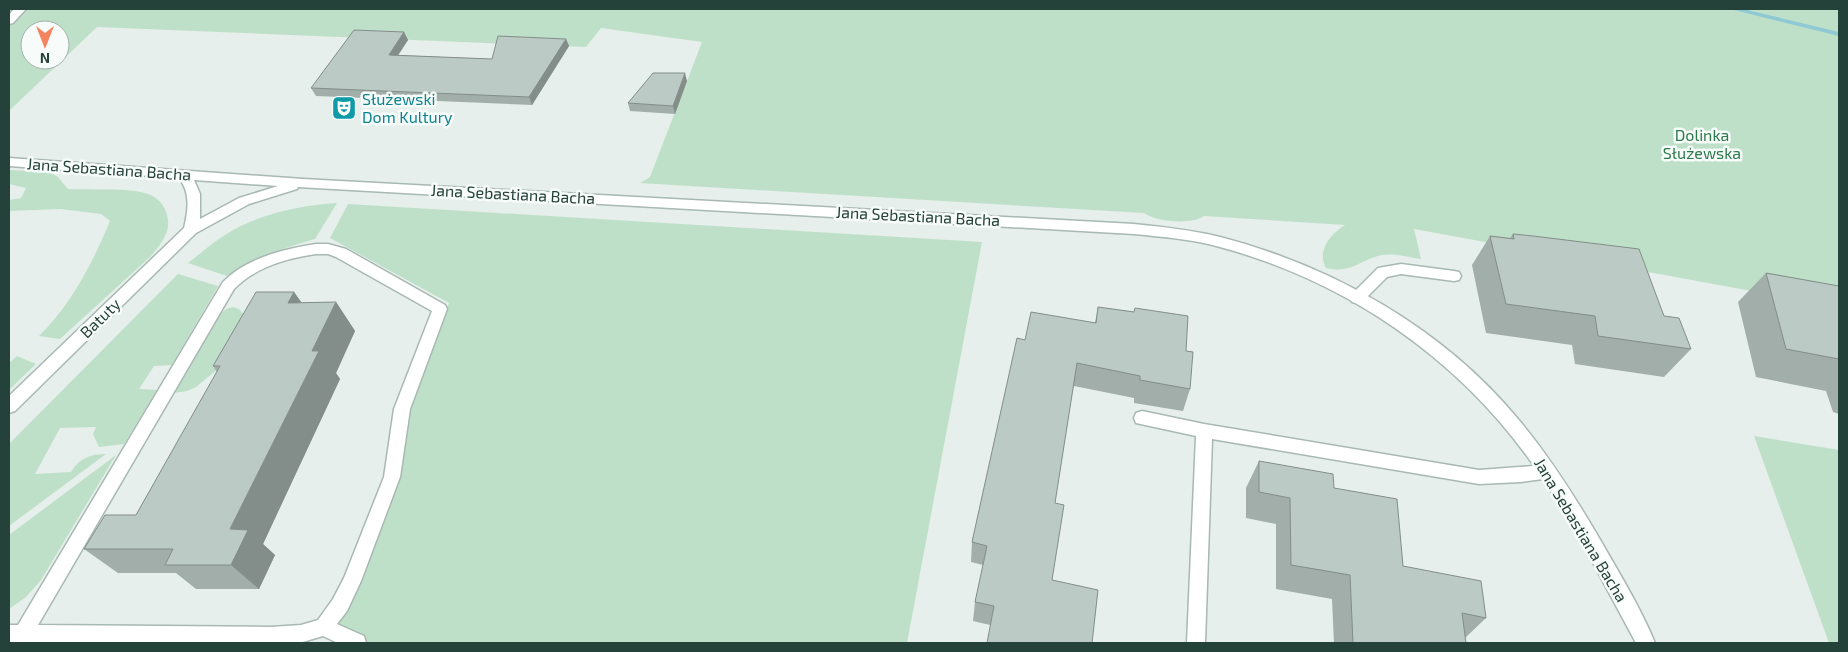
<svg xmlns="http://www.w3.org/2000/svg" width="1848" height="652" viewBox="0 0 1848 652" font-family="'Exo 2',sans-serif">
	<style>
		.green { fill: #bfe0c8; fill-rule: evenodd }
		.lines { fill: none; stroke-linecap: round; stroke-linejoin: round }
		.stream { fill: #8ec9d4; fill-rule: evenodd }
		.service-casing { stroke: #a8b8b2; stroke-width: 3 }
		.minor-casing { stroke: #a8b8b2; stroke-width: 3 }
		.tertiary-casing { stroke: #a8b8b2; stroke-width: 3 }
		.service { fill: #fff; fill-rule: evenodd }
		.minor { fill: #fff; fill-rule: evenodd }
		.tertiary { fill: #fff; fill-rule: evenodd }
		.wall { fill: #a1aea9 }
		.shaded-wall { fill: #838d89 }
		.building { fill: #bbcac4; stroke: #838d89 }
		.labels { text-anchor: middle; stroke-width: 5; stroke-linejoin: round; paint-order: stroke }
		.culture-label { font-size: 16px; fill: #0d838f; stroke: #f7fbf9; text-anchor: start }
		.park-label { font-size: 16px; fill: #2d7a4b; stroke: #f7fbf9 }
		.street-label { font-size: 16px; fill: #24423a; stroke: #f7fbf9 }
	</style>
	<rect width="100%" height="100%" fill="#e6efeb"/>
	<g class="green">
		<path d="M9,9h1830v298l-425,-78 7,30c-13,-2 -26,-6 -39,-4 -23,5 -30,19 -56,13 -10,-18 6,-35 19,-43l-141,-9c-12,9 -48,6 -60,-3l-504,-30 10,-6 52,-135 -101,-14 -15,19 -489,-20 -88,84zM30,30h30v30h-30z"/>
		<path d="M9,170l40,2 9,5 10,12c18,1 62,-1 77,4 10,3 18,9 21,19 7,18 -4,31 -15,44l-91,83 -21,-3c32,-31 54,-74 71,-115l-9,-7 -40,-5 -52,2v-11l12,-2 5,-10 -17,-4z"/>
		<path d="M337,203l-22,36c-31,9 -61,19 -88,37l-39,-13c12,-9 24,-20 37,-28 29,-20 77,-30 112,-32z"/>
		<path d="M348,204l634,38 -75,401h-543l-38,-14 123,-326 -119,-65z"/>
		<path d="M178,274l40,12 -46,79 -18,1 -15,23 18,1 -33,54 -25,3 -6,-13 3,-7 -36,1 -25,46 36,-2c8,-14 20,-18 35,-18l-97,72v-82z"/>
		<path d="M233,307l6,2 19,22 -2,7 -60,49 -9,4 -13,2 47,-80 5,-4z"/>
		<path d="M17,356l19,8 -27,26v-27z"/>
		<path d="M1754,436l85,14v193h-10z"/>
		<path d="M116,455l-75,125 -15,17 -17,12v-74z"/>
	</g>
	<g class="lines">
		<path class="stream" d="M1730,9h13l96,23v4z"/>
		<defs>
			<path id="service" d="M1401,264l53,7 5,1 2,4 -2,4 -5,1 -53,-7 -14,3 -25,25 -5,1 -5,-1 -2,-4 2,-4 26,-26z"/>
			<g id="minor">
				<path d="M9,158l294,21 831,45c29,3 58,6 86,13 112,29 223,91 298,182 32,38 59,81 84,124 19,33 39,66 53,100h-19l-58,-108 -35,-56 -22,3 -42,2 -267,-45 -7,204h-18l9,-207 -60,-13 -2,-5 2,-5 6,-2 62,13 275,46 55,-4c-75,-108 -188,-185 -314,-219 -28,-8 -57,-10 -86,-13l-836,-47 -1,2 -48,15 -53,29 -181,178 -6,2v-17l175,-168c4,-17 7,-35 -5,-50l-170,-12zM194,180l84,6 -39,12 -39,21v-25z"/>
				<path d="M316,244h12l18,5 99,56 2,4 -37,100 -10,68 -39,104 -14,30 -10,13 27,12 2,7h-28l-15,-7 -24,7h-290v-18h9l205,-343c23,-24 61,-33 93,-38zM316,254h12l8,3 96,54 -38,98 -10,68 -40,101 -11,21 -15,21 -17,5 -30,2 -233,-2 196,-336c20,-21 53,-31 82,-35z"/>
			</g>
			<path id="tertiary" d="M14,9h12l-13,14 -4,1v-9z"/>
		</defs>
		<use href="#service" class="service-casing"/>
		<use href="#minor" class="minor-casing"/>
		<use href="#tertiary" class="tertiary-casing"/>
		<use href="#service" class="service"/>
		<use href="#minor" class="minor"/>
		<use href="#tertiary" class="tertiary"/>
	</g>
	<g class="wall">
		<path d="M404,32l4,8 -10,15 94,4 74,-20 3,7 -37,59 -216,-9 -5,-8z"/>
		<path d="M687,81l-12,33 -45,-3 -2,-8z"/>
		<path d="M1513,234l151,82 27,33 -27,28 -89,-13 -3,-19 -86,-12 -14,-68 18,-29 20,2z"/>
		<path d="M1766,273l73,13v128l-6,-2 -7,-21 -70,-14 -18,-75z"/>
		<path d="M294,292l7,11 35,-1 19,29 -19,42 4,6 -77,165 12,11 -16,34h-63l-20,-16h-58l-34,-24 52,-34 81,-143 -4,-6z"/>
		<path d="M1098,307l36,5 1,-4 51,43 4,38 -7,22 -49,-8v-5l-60,-12 -84,239 -17,-4 2,-19 8,-37 -12,-3 1,-20 53,-202 70,-17z"/>
		<path d="M1259,461l75,27 69,78 83,52 -21,20 1,5h-132l-2,-44 -56,-10v-65l-30,-6v-30z"/>
	</g>
	<g class="shaded-wall">
		<path d="M404,32l4,8 -15,23 -4,-8z"/>
		<path d="M566,39l3,7 -37,59 -3,-8z"/>
		<path d="M685,73l2,8 -12,33 -2,-8z"/>
		<path d="M294,292l21,29 -27,-18z"/>
		<path d="M336,302l19,29 -19,42 4,6 -77,165 12,11 -16,34 -28,-24 -1,-36 82,-178z"/>
	</g>
	<g class="building">
		<path d="M354,30l50,2 -15,23 103,4 6,-23 68,3 -37,58 -218,-9z"/>
		<path d="M653,73h32l-12,33 -45,-3z"/>
		<path d="M1513,234l20,2 106,13 25,67 15,2 12,31 -93,-13 -3,-20 -89,-12 -16,-68 24,3z"/>
		<path d="M1766,273l73,13v73l-53,-10z"/>
		<path d="M256,292h38l-6,11 48,-1 -24,49h7l-89,178 18,1 -17,35h-66l8,-16h-89l21,-34h31l84,-149h-7z"/>
		<path d="M1098,307l36,5 1,-4 53,8 -2,35 7,1 -3,37 -50,-9v-4l-63,-13 -22,140 9,2 -12,75 46,10 -6,53h-105l7,-37 -19,-4 12,-56 -15,-4 45,-204 8,2 6,-28 65,11z"/>
		<path d="M1259,461l74,13 1,14 63,11 6,67 78,15 5,37 -24,-5 4,30h-113l-3,-68 -59,-10 -1,-67 -31,-6z"/>
	</g>
	<defs>
		<symbol id="theatre-square" viewBox="-11 -11 22 22"><rect x="-9" y="-9" width="18" height="18" rx="4" fill="#0f9aa8" stroke="#f7fbf9"/><path d="M-5-5.5Q0-4 5-5.5V0Q5 5 0 6Q-5 5-5 0ZM-3.3-2.5H-1v1.5H-3.3ZM1-2.5H3.3v1.5H1ZM-2.8 1Q0 5.5 2.8 1Z" fill="#fff"/></symbol>
	</defs>
	<g fill-rule="evenodd">
		<use href="#theatre-square" x="330" y="94" width="28" height="28"/>
	</g>
	<g class="labels">
		<g class="culture-label">
			<text x="362" y="105">Służewski<tspan x="362" dy="18">Dom Kultury</tspan></text>
		</g>
		<g class="park-label">
			<text x="1702" y="141">Dolinka<tspan x="1702" dy="18">Służewska</tspan></text>
		</g>
		<g class="street-label">
			<text transform="translate(109 169) rotate(4)" y="6">Jana Sebastiana Bacha</text>
			<text transform="translate(513 194) rotate(3)" y="6">Jana Sebastiana Bacha</text>
			<text transform="translate(918 216) rotate(3)" y="6">Jana Sebastiana Bacha</text>
			<text transform="translate(100 318) rotate(-44)" y="6">Batuty</text>
			<text transform="translate(1581 530) rotate(59)" y="6">Jana Sebastiana Bacha</text>
		</g>
	</g>
	<rect width="1848" height="652" fill="none" stroke="#24423a" stroke-width="20"/>
	<g transform="translate(45 45) rotate(180)"><circle r="24" fill="#f7fbf9" stroke="#a3b1ad"/>
	<path d="M0-4L9 19L0 12L-9 19Z" fill="#f4845f"/>
	<text y="-8" font-size="14" font-weight="bold" text-anchor="middle" fill="#24423a">N</text>
	</g>
</svg>
